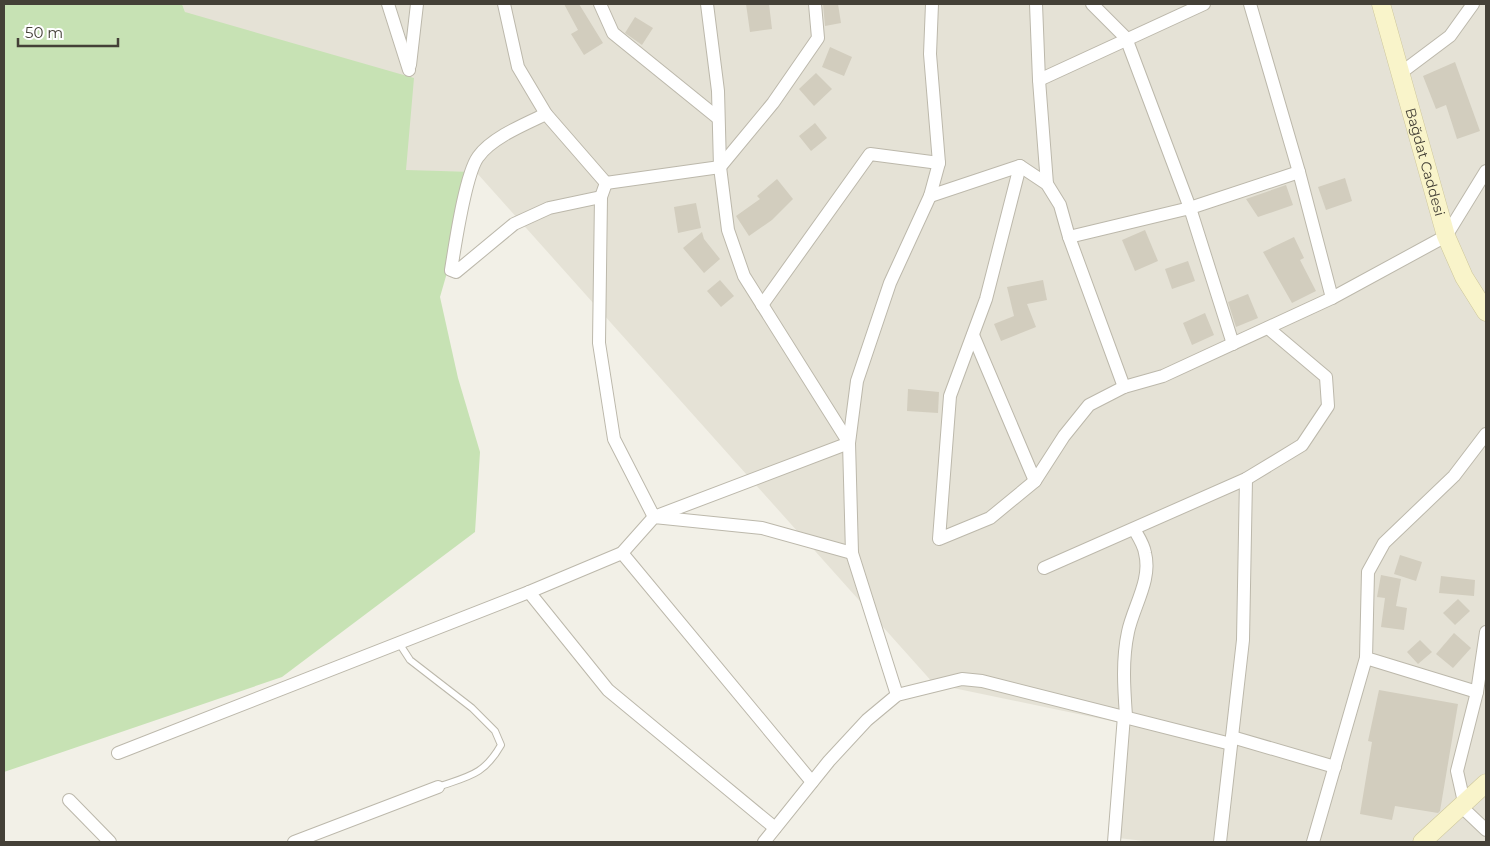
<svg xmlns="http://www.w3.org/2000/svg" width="1490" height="846" viewBox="0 0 1490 846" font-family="Montserrat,sans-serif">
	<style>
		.residential { fill: #e5e2d6 }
		.green { fill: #c7e2b4 }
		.building { fill: #d2cdbe }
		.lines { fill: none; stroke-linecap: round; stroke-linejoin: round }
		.lane-casing { stroke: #bcb8ab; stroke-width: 8 }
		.street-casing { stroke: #bcb8ab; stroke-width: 14 }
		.secondary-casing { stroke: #cdc69b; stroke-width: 19 }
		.lane { stroke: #fff; stroke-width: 6 }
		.street { stroke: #fff; stroke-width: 12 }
		.secondary { stroke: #f9f4ca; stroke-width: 18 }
		.labels { text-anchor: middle; stroke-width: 4.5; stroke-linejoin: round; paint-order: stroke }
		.street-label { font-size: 14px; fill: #444037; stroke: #fff }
	</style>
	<rect width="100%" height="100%" fill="#f2f0e7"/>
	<path class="residential" d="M182,4h1304v838h-333l-44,-5 12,-114 -187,-39 -458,-512 -70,-1 -221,-159z"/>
	<path class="green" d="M4,4h178l3,8 229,66 -8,92 70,2 -36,125 18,81 22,74 -5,80 -193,145 -278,95z"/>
	<g class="building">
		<path d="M564,4h15l24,39 -19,12 -13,-21 7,-4z"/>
		<path d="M746,4h23l3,25 -22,3z"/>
		<path d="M823,4h15l3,19 -16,3z"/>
		<path d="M635,17l18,11 -11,17 -17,-12z"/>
		<path d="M830,47l22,10 -8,19 -22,-9z"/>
		<path d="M1455,62l25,69 -23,8 -11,-34 -10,4 -13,-33z"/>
		<path d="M816,73l16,16 -18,17 -15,-17z"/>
		<path d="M815,123l12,15 -16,13 -12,-15z"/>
		<path d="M1345,178l7,23 -26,9 -8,-23z"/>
		<path d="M777,179l16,20 -21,21 -23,16 -13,-20 24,-17 -3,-3z"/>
		<path d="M1286,185l7,20 -35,12 -12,-18z"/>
		<path d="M696,203l5,25 -23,5 -4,-26z"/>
		<path d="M1145,230l13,31 -23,10 -13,-31z"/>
		<path d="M702,232l2,7 16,20 -16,14 -21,-25z"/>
		<path d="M1294,237l10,21 -4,2 16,31 -24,12 -29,-51z"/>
		<path d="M1188,261l7,20 -23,8 -7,-20z"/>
		<path d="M720,280l14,16 -13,11 -14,-16z"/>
		<path d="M1043,280l4,20 -20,4 9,23 -35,14 -7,-17 20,-8 -7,-29z"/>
		<path d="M1248,294l10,24 -22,9 -8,-25z"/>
		<path d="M1205,313l9,22 -22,10 -9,-22z"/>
		<path d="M908,389l31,3 -1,21 -31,-2z"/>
		<path d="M1400,555l22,7 -6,19 -22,-7z"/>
		<path d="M1381,575l20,4 -5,27 11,2 -3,22 -23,-3 4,-29 -8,-1z"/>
		<path d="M1441,576l34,4 -1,16 -35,-3z"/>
		<path d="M1458,599l12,12 -15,14 -12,-12z"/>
		<path d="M1454,633l17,15 -18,20 -17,-14z"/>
		<path d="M1420,640l12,12 -14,12 -11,-12z"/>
		<path d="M1379,690l79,14 -18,107 -2,2 -43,-7 -3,14 -32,-6 12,-72 -4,-1z"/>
	</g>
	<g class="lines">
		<defs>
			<path id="lane" d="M399,643l11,17 62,48 23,23 6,14c-17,30 -32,31 -63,42"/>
			<g id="street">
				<path d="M388,4l21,66"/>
				<path d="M504,4l14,63 28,47 60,69"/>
				<path d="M600,4l13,29 105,85"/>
				<path d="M707,4l11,87 2,76 8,63 16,46 105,167"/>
				<path d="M1036,4l3,76 8,104"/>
				<path d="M1092,4l34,34 64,170 109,-36"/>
				<path d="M1250,4l49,168 33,126"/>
				<path d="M410,65l7,-61"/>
				<path d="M1402,72l48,-36 23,-32"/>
				<path d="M1039,80l165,-76"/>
				<path d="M546,114c-21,10 -55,24 -68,43 -13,18 -23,89 -27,113l5,2 58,-48 35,-16 52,-11"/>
				<path d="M1020,166l-34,133 -36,97 -11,143 51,-21 45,-37 29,-45 25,-31 35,-18 39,-11 169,-78 114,-62 40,-65"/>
				<path d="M606,183l-5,14 -2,146 15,96 40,78 195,-74"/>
				<path d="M606,183l114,-16 53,-64 45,-65 -3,-34"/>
				<path d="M930,196l90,-30 27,18 13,21 9,32 55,150"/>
				<path d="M1069,237l121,-29 43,136"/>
				<path d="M762,305l108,-151 69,9"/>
				<path d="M973,335l62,146"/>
				<path d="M622,553l190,229"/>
				<path d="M1044,568l202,-89 56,-34 26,-39 -2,-29 -58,-49"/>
				<path d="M529,592l79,98 167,138"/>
				<path d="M1486,632l-9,60 -20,79 9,40 20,19"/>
				<path d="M1477,692l-111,-34 2,-86 16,-29 70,-67 32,-42"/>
				<path d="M897,695l-45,-142 -3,-110 8,-62 33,-98 40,-87 9,-33 -9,-109 2,-50"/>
				<path d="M1126,716c-2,-28 -4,-56 2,-84 5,-25 24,-52 17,-79 -1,-8 -7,-17 -11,-24"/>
				<path d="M1232,737l103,30"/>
				<path d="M118,753l411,-161 93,-39 32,-36 108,11 90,25"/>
				<path d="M69,800l41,42"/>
				<path d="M294,842l144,-55"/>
				<path d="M764,842l65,-81 38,-41 30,-25 65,-16 20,2 249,63"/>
				<path d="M1114,842l10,-126"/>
				<path d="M1220,842l23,-202 3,-161"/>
				<path d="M1313,842l53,-184"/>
			</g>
			<g id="secondary">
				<path id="s1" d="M1381,4l65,232 18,41 22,35"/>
				<path d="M1422,842l64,-59"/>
			</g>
		</defs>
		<use href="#lane" class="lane-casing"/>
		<use href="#street" class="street-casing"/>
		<use href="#secondary" class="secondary-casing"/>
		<use href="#lane" class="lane"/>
		<use href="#street" class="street"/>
		<use href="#secondary" class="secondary"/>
	</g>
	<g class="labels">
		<g class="street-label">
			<text dy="5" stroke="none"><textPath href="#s1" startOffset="164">Bağdat Caddesi</textPath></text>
		</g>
	</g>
	<rect width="1490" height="846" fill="none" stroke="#444037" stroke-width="10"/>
	<path d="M18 38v8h100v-8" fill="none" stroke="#444037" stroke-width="2.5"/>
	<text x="25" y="38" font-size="15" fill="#444037" stroke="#ffffff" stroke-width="4" paint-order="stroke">50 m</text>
</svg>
